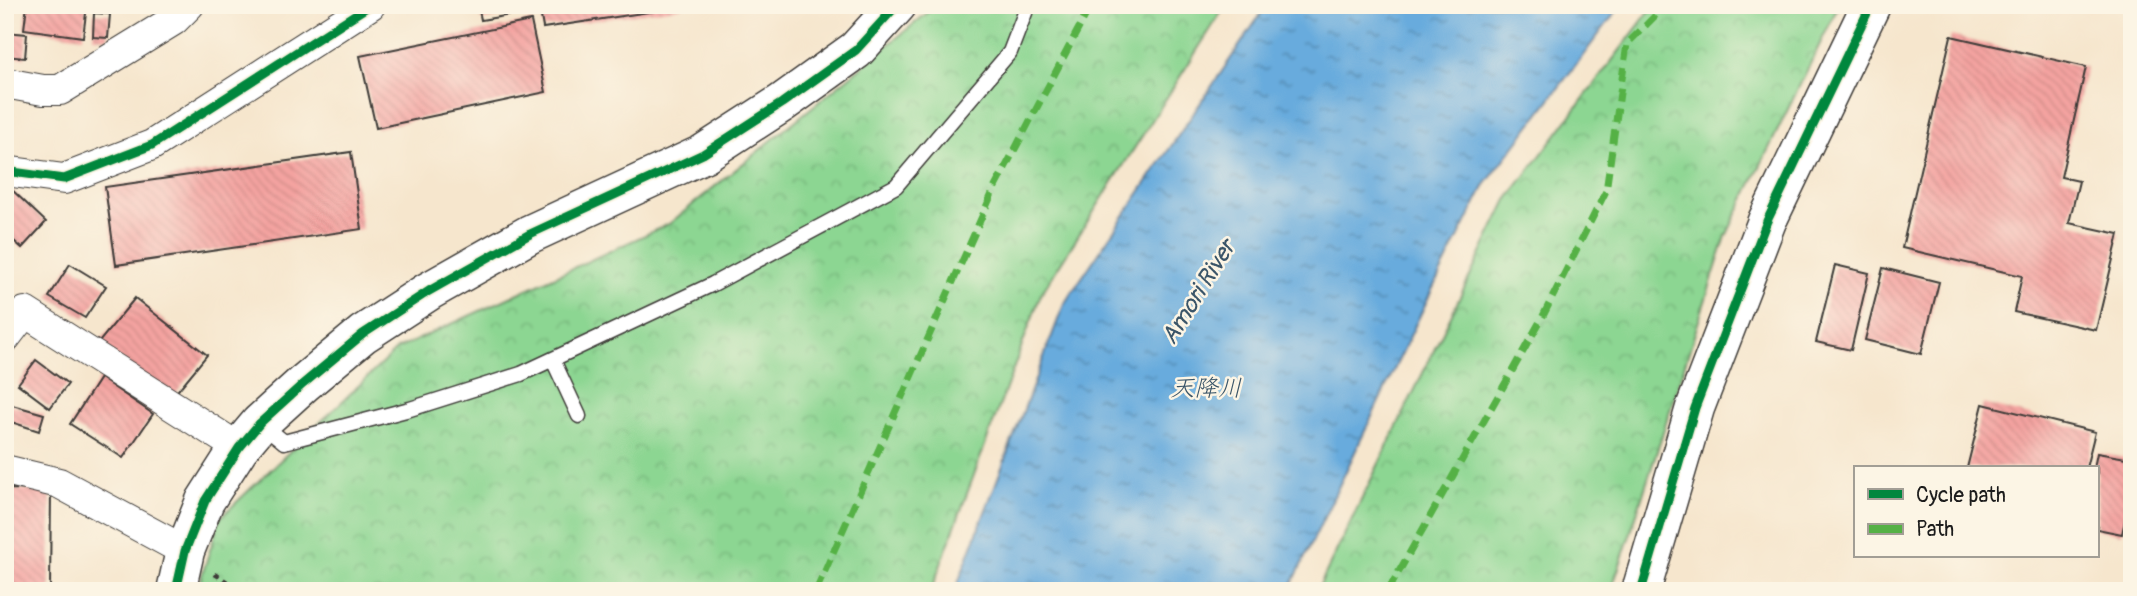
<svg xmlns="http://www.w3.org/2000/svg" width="2137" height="596" viewBox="0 0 2137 596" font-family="Pangolin,'Klee One',sans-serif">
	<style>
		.park { fill: url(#park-crowns); stroke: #547957; stroke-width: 2 }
		.water { fill: url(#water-ripples); stroke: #42647c; stroke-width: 2 }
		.building { fill: url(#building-back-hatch) }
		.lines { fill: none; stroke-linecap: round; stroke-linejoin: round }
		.lane-casing { stroke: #3d3a37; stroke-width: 17 }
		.street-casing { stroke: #3d3a37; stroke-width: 32 }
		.secondary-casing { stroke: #3d3a37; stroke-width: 41 }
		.path { stroke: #3d3a37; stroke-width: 4.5; stroke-dasharray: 5 5; stroke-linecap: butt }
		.lane { stroke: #fff; stroke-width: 14 }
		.street { stroke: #fff; stroke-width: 30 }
		.secondary { stroke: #fff; stroke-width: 38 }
		.quiet { stroke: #55b145; stroke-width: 7; stroke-dasharray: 14 7; stroke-linecap: butt }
		.cycleway-casing { stroke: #fcf5e5; stroke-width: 13 }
		.cycleway { stroke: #00873e; stroke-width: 9 }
		.labels { text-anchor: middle; stroke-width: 5; stroke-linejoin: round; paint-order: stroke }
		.water-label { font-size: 24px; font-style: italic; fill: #3a5569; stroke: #fcf5e5 }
	</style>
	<defs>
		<pattern id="park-crowns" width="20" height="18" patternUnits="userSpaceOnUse" patternTransform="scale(1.75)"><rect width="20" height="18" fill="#8cd692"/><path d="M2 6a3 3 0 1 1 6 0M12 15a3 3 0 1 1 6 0" fill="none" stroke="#78b77d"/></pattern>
		<pattern id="water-ripples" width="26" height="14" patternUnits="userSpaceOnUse" patternTransform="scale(1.75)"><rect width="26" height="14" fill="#67abdd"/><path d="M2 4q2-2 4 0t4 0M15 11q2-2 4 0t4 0" fill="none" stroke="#548ab2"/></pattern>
		<pattern id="building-back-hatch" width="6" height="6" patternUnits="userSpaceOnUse" patternTransform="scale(1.75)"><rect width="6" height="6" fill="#f4a3a0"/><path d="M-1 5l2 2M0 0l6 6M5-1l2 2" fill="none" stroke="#d18c89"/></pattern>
	</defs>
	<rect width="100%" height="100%" fill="#fcf5e5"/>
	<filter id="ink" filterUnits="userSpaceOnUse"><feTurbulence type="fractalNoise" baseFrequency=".0143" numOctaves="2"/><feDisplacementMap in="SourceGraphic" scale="14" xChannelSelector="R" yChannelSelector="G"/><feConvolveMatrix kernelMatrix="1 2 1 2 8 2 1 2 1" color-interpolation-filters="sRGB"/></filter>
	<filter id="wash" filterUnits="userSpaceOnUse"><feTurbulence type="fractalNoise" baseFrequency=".00686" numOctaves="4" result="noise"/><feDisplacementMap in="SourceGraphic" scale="28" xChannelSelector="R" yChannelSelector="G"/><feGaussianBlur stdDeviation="1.57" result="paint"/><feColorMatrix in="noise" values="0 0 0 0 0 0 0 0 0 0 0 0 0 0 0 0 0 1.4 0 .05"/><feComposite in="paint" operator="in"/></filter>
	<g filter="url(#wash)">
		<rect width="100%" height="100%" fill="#f6e6cd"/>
		<g class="park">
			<path d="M937,5h289l-185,289 -110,297h-734l23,-73 177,-169 272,-125z"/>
			<path d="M1654,5h185l-113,231 -96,299 -19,56h-294l190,-391z"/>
		</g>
		<path class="water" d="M1267,5h354l-136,180 -54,107 -142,299h-334l109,-287z"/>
		<g id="blocks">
			<g class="building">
				<path d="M27,5h60l-4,32 -59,-8z"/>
				<path d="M478,5h32l1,10 -30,5z"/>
				<path d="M539,5h143v2l-139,21z"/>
				<path d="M94,13l16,1 -2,24 -15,-1z"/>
				<path d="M531,21l15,71 -170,36 -16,-72z"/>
				<path d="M5,32l22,2 -2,24 -20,-2z"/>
				<path d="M1951,36l135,31 -25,110 18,4 -10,42 50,11 -23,96 -82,-18 8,-36 -120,-28z"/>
				<path d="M351,152l11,77 -246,36 -11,-78z"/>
				<path d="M10,188l36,34 -24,26 -17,-15v-40z"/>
				<path d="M70,264l36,22 -21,32 -36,-21z"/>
				<path d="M1835,265l34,8 -18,77 -35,-8z"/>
				<path d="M1883,268l56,14 -18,72 -56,-14z"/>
				<path d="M135,298l72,57 -37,45 -71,-58z"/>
				<path d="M36,360l32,24 -18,24 -32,-24z"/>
				<path d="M100,378l53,36 -30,44 -53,-34z"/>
				<path d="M5,403l39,11 -5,17 -34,-11z"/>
				<path d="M1983,404l112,28 -9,36h-119z"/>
				<path d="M2097,453l35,6v30l-10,45 -25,-5v-61h-3z"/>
				<path d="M5,489l46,1 -1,101h-45z"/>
			</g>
		</g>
	</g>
	<g filter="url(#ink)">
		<use href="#blocks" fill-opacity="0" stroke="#3d3a37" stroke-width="2"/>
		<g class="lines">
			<defs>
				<g id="lane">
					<path d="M553,360l26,56"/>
					<path d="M261,423l23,19 126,-33 111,-35 192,-90 183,-98 114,-134 18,-47"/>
				</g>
				<g id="street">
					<path d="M5,83l38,7h17l114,-70 15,-15"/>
					<path d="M5,171l59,8 88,-34 218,-140"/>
					<path d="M5,338l20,-26 214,136"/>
					<path d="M5,470l54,13 126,68"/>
				</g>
				<g id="secondary">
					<path d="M176,591l9,-40 20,-50 34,-53 21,-25 43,-39 60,-50 66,-43 101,-57 173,-80 79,-51 74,-53 41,-45"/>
					<path d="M1641,591l54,-183 72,-187 104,-216"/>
				</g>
			</defs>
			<use href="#lane" class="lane-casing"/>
			<use href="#street" class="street-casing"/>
			<use href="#secondary" class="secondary-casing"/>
			<path class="path" d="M215,574l26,17"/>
			<use href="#lane" class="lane"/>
			<use href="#street" class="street"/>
			<use href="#secondary" class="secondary"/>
			<g class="quiet">
				<path d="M816,591l179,-404 96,-182"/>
				<path d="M1388,591l154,-273 64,-127 21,-147 39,-39"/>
			</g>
			<defs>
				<g id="cycleway">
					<path d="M5,171l59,8 88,-34 218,-140"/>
					<path d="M176,591l9,-40 20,-50 34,-53 21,-25 43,-39 60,-50 66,-43 101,-57 173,-80 79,-51 74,-53 41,-45"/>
					<path d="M1641,591l54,-183 72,-187 104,-216"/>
				</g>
			</defs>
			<use href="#cycleway" class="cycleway-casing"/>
			<use href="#cycleway" class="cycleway"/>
		</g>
	</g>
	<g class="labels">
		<g class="water-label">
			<text transform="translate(1198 292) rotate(-58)" y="8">Amori River</text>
			<text x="1206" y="396">天降川</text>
		</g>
	</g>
	<rect width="2137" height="596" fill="none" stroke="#fcf5e5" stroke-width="28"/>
	<rect x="1854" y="466" width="245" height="91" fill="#fcf5e5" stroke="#a29e95" stroke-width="2"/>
	<rect x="1868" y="489" width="35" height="10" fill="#00873e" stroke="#a29e95" stroke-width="2"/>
	<text x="1916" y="502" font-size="21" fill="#1c1c1c">Cycle path</text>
	<rect x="1868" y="524" width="35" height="10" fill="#55b145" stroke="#a29e95" stroke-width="2"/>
	<text x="1916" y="536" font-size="21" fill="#1c1c1c">Path</text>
</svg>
